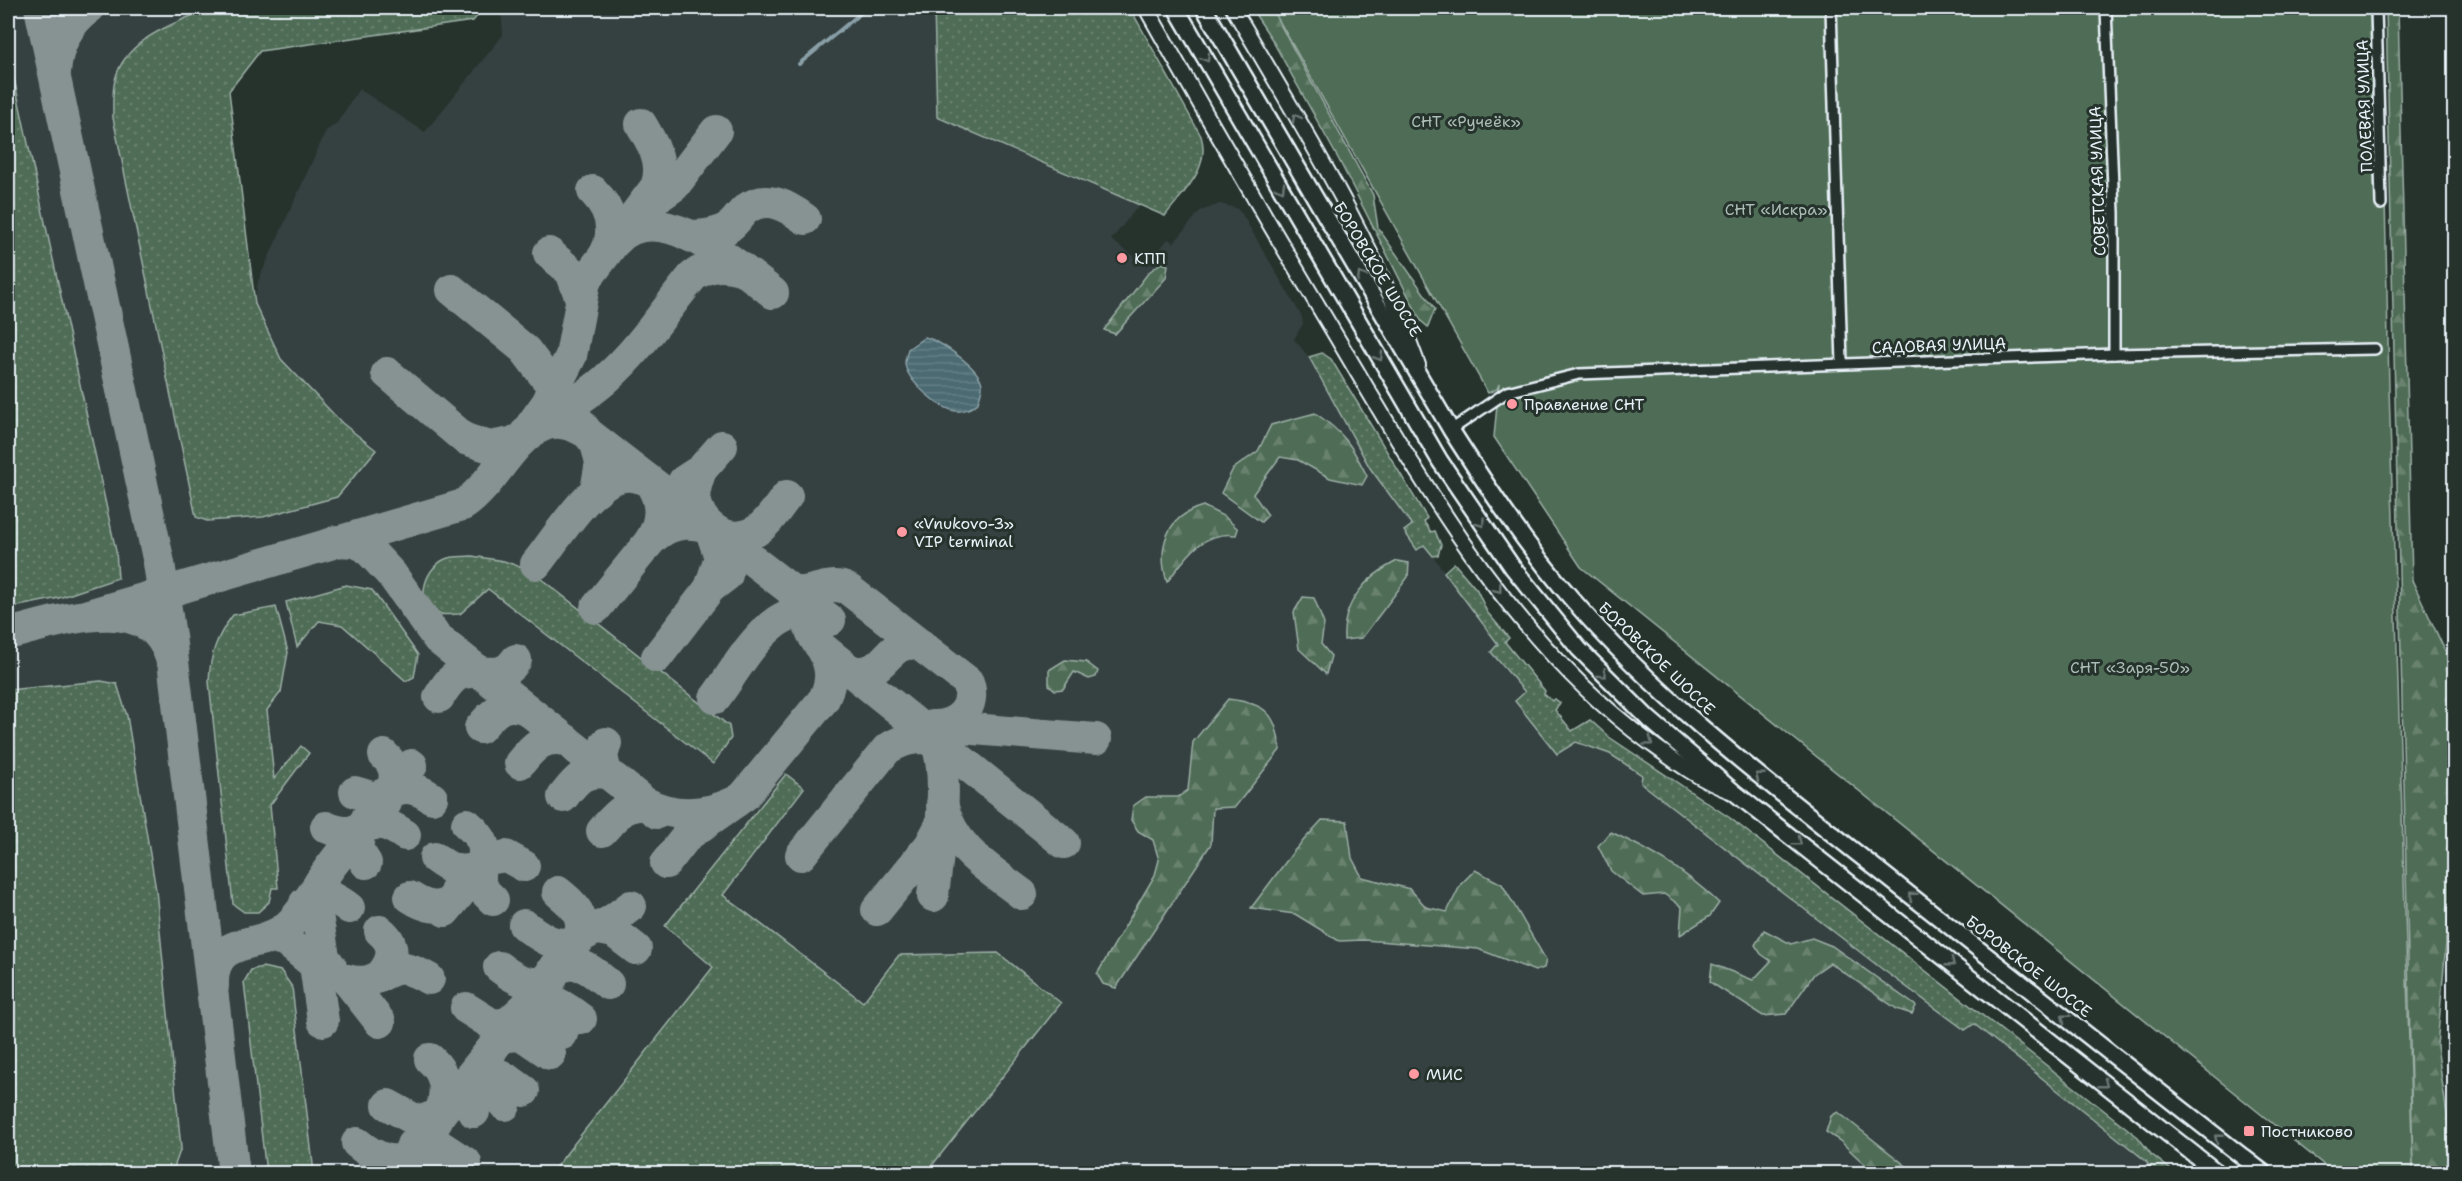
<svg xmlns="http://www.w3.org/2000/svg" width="2462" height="1181" viewBox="0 0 2462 1181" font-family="'Shantell Sans',sans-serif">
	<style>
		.built { fill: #344040 }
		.grass { fill: url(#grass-dots); stroke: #9cafa7; stroke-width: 1.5 }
		.forest { fill: url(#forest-firs); stroke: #9cafa7; stroke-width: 1.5 }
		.garden { fill: #506d56; stroke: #9cafa7; stroke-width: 1.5 }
		.water { fill: url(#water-rules); stroke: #8aa0a8; stroke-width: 1.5 }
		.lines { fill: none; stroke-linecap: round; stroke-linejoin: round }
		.stream { stroke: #8aa0a8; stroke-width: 4 }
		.taxiway { stroke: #879292; stroke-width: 32 }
		.street-casing { stroke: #e8f1f8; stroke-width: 14 }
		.secondary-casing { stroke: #e8f1f8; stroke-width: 18 }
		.primary-casing { stroke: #e8f1f8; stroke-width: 20 }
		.street { stroke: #26332d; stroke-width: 9 }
		.secondary { stroke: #26332d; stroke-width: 14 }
		.primary { stroke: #26332d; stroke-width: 15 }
		.oneway { stroke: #6a7674 }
		.poi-dot { fill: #ff9aa2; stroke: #26332d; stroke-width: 2 }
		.labels { text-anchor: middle; stroke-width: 6; stroke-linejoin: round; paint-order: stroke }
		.street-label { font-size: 16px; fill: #e8f1f8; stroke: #26332d }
		.park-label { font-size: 16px; fill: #abbcb7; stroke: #26332d }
		.poi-label { font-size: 16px; fill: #e8f1f8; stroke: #26332d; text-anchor: start }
	</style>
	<defs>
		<pattern id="grass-dots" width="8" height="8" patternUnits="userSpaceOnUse" patternTransform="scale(1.5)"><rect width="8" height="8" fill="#506d56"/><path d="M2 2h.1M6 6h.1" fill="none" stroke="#69826f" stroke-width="1.8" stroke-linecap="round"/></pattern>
		<pattern id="forest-firs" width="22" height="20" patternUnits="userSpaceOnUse" patternTransform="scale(1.5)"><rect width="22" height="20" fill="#506d56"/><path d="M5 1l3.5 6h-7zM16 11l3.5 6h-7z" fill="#69826f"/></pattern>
		<pattern id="water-rules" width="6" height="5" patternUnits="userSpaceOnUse" patternTransform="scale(1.5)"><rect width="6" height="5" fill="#4b6a72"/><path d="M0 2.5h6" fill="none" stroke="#658087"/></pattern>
	</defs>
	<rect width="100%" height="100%" fill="#26332d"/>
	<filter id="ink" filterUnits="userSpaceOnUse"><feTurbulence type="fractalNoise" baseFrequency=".0167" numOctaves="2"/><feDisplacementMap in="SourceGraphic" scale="12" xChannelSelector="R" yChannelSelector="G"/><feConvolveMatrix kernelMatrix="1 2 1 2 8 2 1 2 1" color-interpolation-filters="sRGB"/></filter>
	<g filter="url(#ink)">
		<path class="built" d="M8,8h476l-11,13 -213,30 -31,40 25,213 4,-23 68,-150 11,-8 22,-34 66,43 78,-97 -2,-27h433l3,109 203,87 -29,36 36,25 21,-26 6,4 26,-32 20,-7 16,4 6,6 60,103 1,7 -9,15 24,29 52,100 42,58 -8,6 13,18 7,-5 9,11 65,89 -7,7 34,40 -10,9 46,51 15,-10 34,12 32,21 -1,8 241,186 83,60 8,-5 173,137 7,12h-2145z"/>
		<g class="grass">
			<path d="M210,8h274l-11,13 -213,30 -31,40 26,213 26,55 61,64 34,27 -39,47 -74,20 -56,4 -11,-4 -83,-399c0,-12 -1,-27 2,-38 10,-42 61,-57 95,-72z"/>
			<path d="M934,8h196l71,128c10,33 -18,56 -36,80l-228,-99z"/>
			<path d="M8,51l108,500 2,27 -59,20 -51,10z"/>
			<path d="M1322,353l9,6 96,159 -3,4 7,10 4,-1 6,14 -3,10 -5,1 -9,-11 -7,5 -13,-19 8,-6 -42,-57 -61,-111z"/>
			<path d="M472,556l32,5 27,10 198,155 2,12 -18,26 -225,-175 -28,25c-7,0 -17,2 -23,-1 -25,-11 -10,-49 11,-55 7,-2 16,-1 24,-2z"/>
			<path d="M1454,563l23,27 10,22 22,26 -4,4 40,49 -1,3 8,7 3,-2 5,4 -5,7 17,21 18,-11 19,17 121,81 408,319 13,17 24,19h-22l-7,-12 -172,-137 -9,6 -83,-61 -241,-186 1,-8 -32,-21 -34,-12 -19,12 -42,-53 10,-9 -34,-40 7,-8 -54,-72z"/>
			<path d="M346,585l26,5 46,65 -4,22 -8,4 -64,-56 -23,-4 -22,26 -11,-45z"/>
			<path d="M276,607l12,45 -7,40 -14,18 7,69 27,-33 8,7 -39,52 8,83h-6l-3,14 -11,10h-14l-11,-8 -24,-222c1,-27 7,-45 24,-67z"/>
			<path d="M101,681l16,3 10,32 29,174 25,258 -9,25h-164v-483z"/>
			<path d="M786,774l18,14 -81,107 140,107 36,-47 99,-2 63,50 -135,170h-375l162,-206 -48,-41z"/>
			<path d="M262,967l19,4 11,16 22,186h-48l-22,-191 7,-12z"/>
		</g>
		<g class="forest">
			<path d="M1251,8h20l4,7 98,180 5,33 57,81 -7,18 -7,-6 -82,-161 -68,-122z"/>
			<path d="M2386,8h12l14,572 42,90v216l-4,12 -13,148 15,103 -9,25 -30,-1z"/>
			<path d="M1161,263l7,2 -2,13 -51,56 -11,-4 45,-58z"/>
			<path d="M1315,413c29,20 36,31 52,63l-5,9 -32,-7 -32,-18 -18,-3 -27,37 15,21 -7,7 -40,-29 12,-24 25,-18 13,-26z"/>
			<path d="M1203,506l22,11 13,12 -2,6c-34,-5 -50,23 -69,47 -10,-34 -2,-65 36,-76z"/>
			<path d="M1397,561l12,2 -1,14 -46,61 -18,2c-2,-37 21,-63 53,-79z"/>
			<path d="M1303,597l11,1 10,26 -3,20 10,12 -5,18 -27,-25 -5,-37z"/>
			<path d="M1065,660l21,2 12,9 -2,6 -7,2 -15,-7 -11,17 -8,1 -6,-5v-15z"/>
			<path d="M1228,699c36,4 49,13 52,51l-45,57 -22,1 -2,36 -95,144 -13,-4 -6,-10 58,-99 4,-15 -6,-20 -15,-9 -7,-11 2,-14 13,-9h32l10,-7 5,-48z"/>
			<path d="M1322,820l25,1 5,37 10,19 48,12 16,18 21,5 14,-28 14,-14 27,14 44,76 -2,8 -9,3 -57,-22 -114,-9 -25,1 -44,-27 -44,-6 43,-57z"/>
			<path d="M1611,832c44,21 72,37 108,71l-9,13 -30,19 2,-28 -18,-13 -21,2 -32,-25 -13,-25z"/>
			<path d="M1764,930l27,14 21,-6 20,8 84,60 -4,8 -15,-5 -67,-46 -16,11 -28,40 -23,2 -53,-34 2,-18 41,16 18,-19 -10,-7 -6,-9z"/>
			<path d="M1838,1112l77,61h-41l-34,-32 -14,-9 5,-16z"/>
		</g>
		<path class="garden" d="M1272,8h1109l8,380 24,785h-79l-753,-606 -87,-130 5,-53 -2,5 -9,4z"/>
		<path class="water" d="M925,337c15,4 54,30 57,47 1,5 -3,13 -4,19 -6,4 -13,9 -22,8 -16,-1 -50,-31 -51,-48 0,-4 2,-10 3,-14z"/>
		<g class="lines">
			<path class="stream" d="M799,64l68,-56"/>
			<g class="taxiway">
				<path d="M40,8l119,555 11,73 64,538"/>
				<path d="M55,72c2,-26 13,-49 34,-64"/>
				<path d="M593,191c18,18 24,40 12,63"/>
				<path d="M650,203l24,-17 42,-55"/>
				<path d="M690,236c14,0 29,-1 40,-10 6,-4 10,-12 16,-17 21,-15 41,-3 59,10"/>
				<path d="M617,240c42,-45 121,26 156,53"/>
				<path d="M549,253l22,19 10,27"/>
				<path d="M452,290l73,60 71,94 5,18 -5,29"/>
				<path d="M387,373l78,66 25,8 21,-4 11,-5 25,-35 24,-47 14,-75 71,-94c9,-25 -3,-42 -15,-63"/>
				<path d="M540,425c22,-16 47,-28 67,-47 33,-29 58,-68 86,-102 17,-12 30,-12 50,-6"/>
				<path d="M701,470c-3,9 -7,18 -6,27 4,30 34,50 61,34 13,-8 22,-24 31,-35"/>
				<path d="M684,481l17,-11 21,-24"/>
				<path d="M337,541l18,1 11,5 26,28 46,64 206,163c30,16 61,14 91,0"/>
				<path d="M536,564c20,-24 56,-86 89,-88 7,-1 16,2 23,4 15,20 15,40 2,61"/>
				<path d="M792,592c20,3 36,-12 56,-3l120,93c9,25 -10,45 -36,44"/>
				<path d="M797,597c13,16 8,33 25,51l242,195"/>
				<path d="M596,608l54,-67c17,-18 37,-21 60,-13l10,29 -10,31"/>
				<path d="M88,615l375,-110c42,-27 64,-114 127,-70l240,185c-54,-32 -88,43 -115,78"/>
				<path d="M8,634c49,-12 141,-47 163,24"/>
				<path d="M657,657l53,-69 17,-13"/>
				<path d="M851,671c38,8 33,-35 70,-26"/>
				<path d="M439,697c5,-8 10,-17 19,-22 21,-10 42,9 58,-15"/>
				<path d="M936,726l160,13"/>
				<path d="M480,728c14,-16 24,-28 46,-19"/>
				<path d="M520,763c13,-16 23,-28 46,-23"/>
				<path d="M355,792l20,6 17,-8c5,-15 3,-25 -8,-35"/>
				<path d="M563,797c13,-17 20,-27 43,-24l-4,-17 4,-13"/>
				<path d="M386,803l1,-8c17,-11 29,-8 45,3"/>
				<path d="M942,804c12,46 45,63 80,90"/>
				<path d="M326,827c16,7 33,9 41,-9"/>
				<path d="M602,831c15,-17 23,-28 47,-26l8,8"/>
				<path d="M801,855l86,-106c16,-10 29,-13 48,-9 17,35 2,117 -2,156"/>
				<path d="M435,858c16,12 26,17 45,8 9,-19 2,-29 -13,-42"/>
				<path d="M366,863l-9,-14 3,-19c17,-11 29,-6 45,5"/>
				<path d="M666,863l21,-27 57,-40 80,-97c9,-19 8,-32 -2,-51"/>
				<path d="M480,866v21l13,13"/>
				<path d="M320,882l-6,14 10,61 7,10"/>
				<path d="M410,897c15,10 28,14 44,2l2,-10"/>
				<path d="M305,903c14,-15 30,-6 44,5"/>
				<path d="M877,910l53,-65 8,-15"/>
				<path d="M445,911l43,-52 18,-3 18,10"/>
				<path d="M524,925c19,13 33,26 55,14 7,-24 -4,-33 -21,-47"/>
				<path d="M594,928l20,4 22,17"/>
				<path d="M380,931c16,13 14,28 2,43"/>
				<path d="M269,937l18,5 28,23 8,56"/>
				<path d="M499,967c15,12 43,28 54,2"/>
				<path d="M347,980c42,10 36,-29 82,-1"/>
				<path d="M347,980l33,42"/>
				<path d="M551,980l3,-9c22,-15 36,-2 54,13"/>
				<path d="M213,986c-2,-52 45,-36 71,-57 20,-16 32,-43 47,-63 26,-34 54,-67 81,-101"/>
				<path d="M466,1008l27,17 15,-2 14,-13"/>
				<path d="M523,1015l4,-10c22,-12 36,1 54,14"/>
				<path d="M508,1036l14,-1 28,19"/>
				<path d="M388,1105l31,17 21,-8c7,-21 8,-39 -10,-55"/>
				<path d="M505,1105c-43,-44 0,-96 57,-71"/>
				<path d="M474,1112c-9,-11 -10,-19 -6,-33 22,-16 37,-2 56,12"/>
				<path d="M438,1118c-11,19 -10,39 6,56"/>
				<path d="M357,1143c14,12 47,31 55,2"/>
				<path d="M422,1144h15l29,19"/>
				<path d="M392,1174l190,-238 29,-15 20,-15"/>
			</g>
			<defs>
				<g id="street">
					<path d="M1831,8l11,355"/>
					<path d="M2106,8l8,205v141"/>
					<path d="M2376,8l5,196"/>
					<path d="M1451,430l56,-38 72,-18 535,-20 261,-5"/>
				</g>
				<g id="secondary">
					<path d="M1146,8c61,109 123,216 187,323 88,148 175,308 317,412 26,19 50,37 80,48"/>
					<path d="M1233,8c67,115 140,231 185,357"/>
				</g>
				<g id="primary">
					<path d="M1176,8l264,453 73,107 66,81 70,70 86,74 484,381"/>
					<path d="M1204,8l247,422c37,58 75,116 120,168 98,114 221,203 339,297 118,93 236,187 355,279"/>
				</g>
			</defs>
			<use href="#street" class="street-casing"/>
			<use href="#secondary" class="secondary-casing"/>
			<use href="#primary" class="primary-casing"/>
			<use href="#street" class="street"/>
			<use href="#secondary" class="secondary"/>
			<use href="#primary" class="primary"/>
		</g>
		<defs><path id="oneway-chevron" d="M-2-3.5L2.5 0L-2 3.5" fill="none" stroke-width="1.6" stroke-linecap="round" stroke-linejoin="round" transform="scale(1.5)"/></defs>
		<g class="oneway">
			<use href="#oneway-chevron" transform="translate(1206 58) rotate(60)"/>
			<use href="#oneway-chevron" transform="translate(1296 118) rotate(-119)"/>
			<use href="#oneway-chevron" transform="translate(1281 188) rotate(60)"/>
			<use href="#oneway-chevron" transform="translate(1361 276) rotate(-121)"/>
			<use href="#oneway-chevron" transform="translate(1379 357) rotate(59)"/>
			<use href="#oneway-chevron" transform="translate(1481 523) rotate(55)"/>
			<use href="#oneway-chevron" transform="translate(1498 589) rotate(52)"/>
			<use href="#oneway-chevron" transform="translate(1603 674) rotate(44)"/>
			<use href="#oneway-chevron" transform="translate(1649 742) rotate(36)"/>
			<use href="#oneway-chevron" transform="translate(1759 776) rotate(-141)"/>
			<use href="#oneway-chevron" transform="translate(1798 842) rotate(38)"/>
			<use href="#oneway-chevron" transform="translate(1912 896) rotate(-142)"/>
			<use href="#oneway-chevron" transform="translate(1951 963) rotate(38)"/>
			<use href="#oneway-chevron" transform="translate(2065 1018) rotate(-142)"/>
			<use href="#oneway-chevron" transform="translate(2104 1084) rotate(38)"/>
			<use href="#oneway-chevron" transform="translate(2218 1138) rotate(-142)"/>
		</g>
	</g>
	<g class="poi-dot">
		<circle cx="1122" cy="258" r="6"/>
		<circle cx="1512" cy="404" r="6"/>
		<circle cx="902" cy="532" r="6"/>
		<circle cx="1414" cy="1074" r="6"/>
		<rect x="2243" y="1125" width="12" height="12" rx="3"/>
	</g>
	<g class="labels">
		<g class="street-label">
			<text transform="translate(2364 106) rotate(-92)" y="6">ПОЛЕВАЯ УЛИЦА</text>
			<text transform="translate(2097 181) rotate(-92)" y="6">СОВЕТСКАЯ УЛИЦА</text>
			<text transform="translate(1378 269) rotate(59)" y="6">БОРОВСКОЕ ШОССЕ</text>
			<text transform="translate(1939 345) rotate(-2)" y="6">САДОВАЯ УЛИЦА</text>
			<text transform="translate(1657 658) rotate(44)" y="6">БОРОВСКОЕ ШОССЕ</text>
			<text transform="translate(2029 966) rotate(38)" y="6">БОРОВСКОЕ ШОССЕ</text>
		</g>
		<g class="park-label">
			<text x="1466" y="127">СНТ «Ручеёк»</text>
			<text x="1776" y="215">СНТ «Искра»</text>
			<text x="2130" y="673">СНТ «Заря-50»</text>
		</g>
		<g class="poi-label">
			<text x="1134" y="264">КПП</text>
			<text x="1524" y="410">Правление СНТ</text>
			<text x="914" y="529">«Vnukovo-3»<tspan x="914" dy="18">VIP terminal</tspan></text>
			<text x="1426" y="1080">МИС</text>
			<text x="2261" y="1137">Постниково</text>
		</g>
	</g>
	<rect width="2462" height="1181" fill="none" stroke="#26332d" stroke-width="30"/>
	<rect x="15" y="15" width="2432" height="1151" fill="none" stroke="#e8f1f8" stroke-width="2" filter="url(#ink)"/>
</svg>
